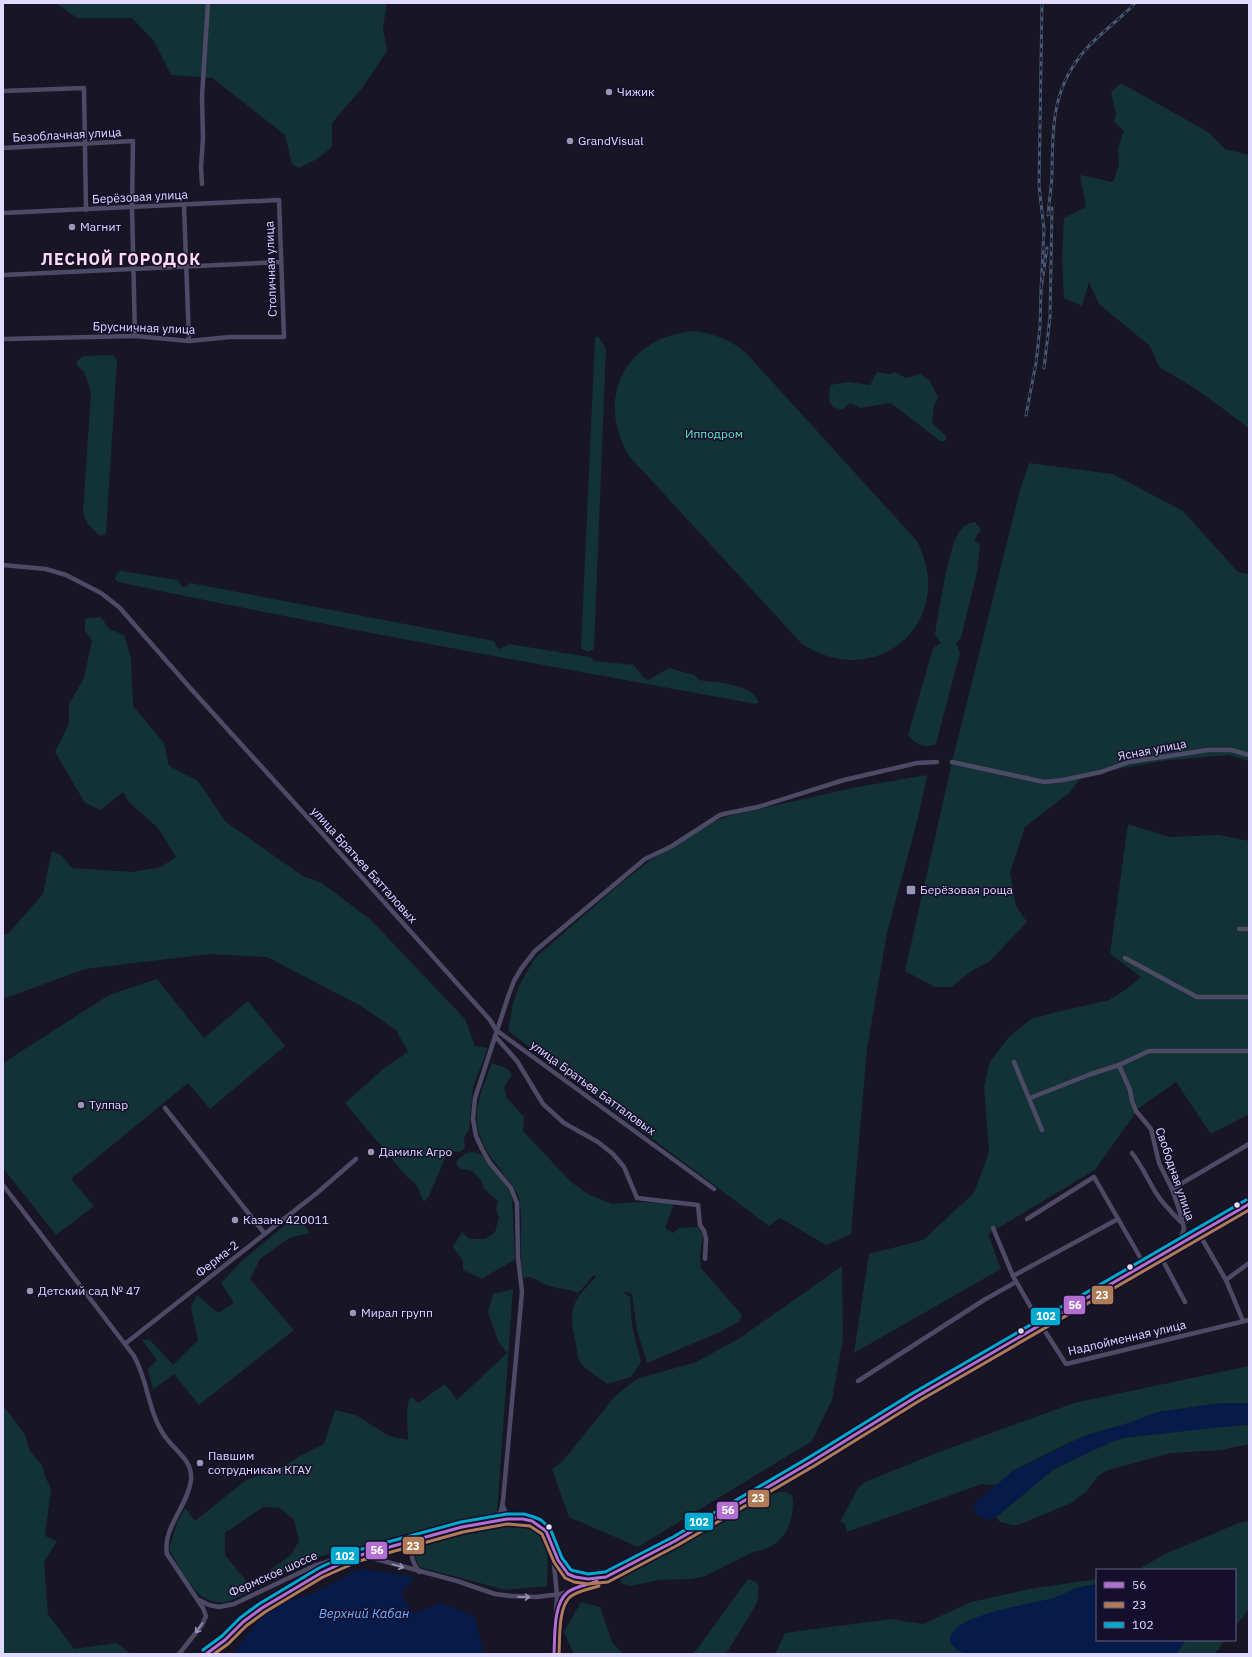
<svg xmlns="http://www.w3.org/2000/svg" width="1252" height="1657" viewBox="0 0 1252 1657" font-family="'IBM Plex Sans',sans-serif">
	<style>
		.green { fill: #123235 }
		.water { fill: #071b4a }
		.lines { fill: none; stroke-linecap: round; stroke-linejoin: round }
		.minor { stroke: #4d4a66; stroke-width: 4.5 }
		.rail-casing { stroke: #465970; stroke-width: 3 }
		.rail { stroke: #150e2c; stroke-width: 1.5; stroke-dasharray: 4.5; stroke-linecap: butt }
		.bus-1-casing { stroke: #150e2c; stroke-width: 6 }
		.bus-2-casing { stroke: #150e2c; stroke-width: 6 }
		.bus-3-casing { stroke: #150e2c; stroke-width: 6 }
		.bus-1 { stroke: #b36fd0; stroke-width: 3 }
		.bus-2 { stroke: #b07c57; stroke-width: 3 }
		.bus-3 { stroke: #00a9ce; stroke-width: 3 }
		.oneway { stroke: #9692b2 }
		.poi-dot { fill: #9a95b3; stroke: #150e2c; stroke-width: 1.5 }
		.bus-dot { fill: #e0daff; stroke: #150e2c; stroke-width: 1.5 }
		.labels { text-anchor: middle; stroke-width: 3; stroke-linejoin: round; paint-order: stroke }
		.poi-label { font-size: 12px; fill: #e0daff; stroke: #150e2c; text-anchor: start }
		.street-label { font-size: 12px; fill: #e0daff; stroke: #150e2c }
		.park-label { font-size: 12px; fill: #59ecd0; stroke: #150e2c }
		.water-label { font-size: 13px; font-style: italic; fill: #68b0ff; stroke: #150e2c }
		.district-label { font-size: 16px; font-weight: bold; letter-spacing: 1px; fill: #ffdcf0; stroke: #150e2c }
		.line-badge { stroke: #150e2c; stroke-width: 1.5 }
		.badge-label { font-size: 11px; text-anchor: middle; font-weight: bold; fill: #fff }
	</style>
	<rect width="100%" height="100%" fill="#181525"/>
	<g class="green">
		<path d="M48,3h339l-4,25 4,23 -24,36 -31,36v24l-15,12 -18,9 -7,-4 -7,-29 -73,-57 -41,-3 -17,-34 -22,-23h-55l-20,-14z"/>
		<path d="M1121,83l87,49 17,17 24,6v273l-53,-39 -37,-22 -9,-21 -51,-42 -10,-22 -7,24 -18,-8 -2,-39 2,-41 22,-11 -6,-32 33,7 6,-17 -1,-17 6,-17 -10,-9 2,-8 -5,-22z"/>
		<path d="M695,331c20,3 37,9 52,23l170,187c42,81 -42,153 -116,102l-172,-187c-35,-59 -3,-120 66,-125z"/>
		<path d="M598,336l8,13 -12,300 -7,3 -6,-4 14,-310z"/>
		<path d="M114,355l3,6 -11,173 -6,2 -13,-13 -4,-11 8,-119 -7,-22 -7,-5v-5l6,-5z"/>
		<path d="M877,372l12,2 6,-2 11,6 14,-4 9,6 9,17 -4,9 -2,17 15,14 -2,4h-5l-49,-38 -31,5 -10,-5 -8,7 -9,-3 -4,-6 1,-16 19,-3 21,3z"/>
		<path d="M1029,463l84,11 70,37 55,61 11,2v187l-20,-6 -60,5 -86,15 -13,17 -45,35 -15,45 6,34 11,16 -38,40 -16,8 -22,17h-16l-30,-16 47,-209 68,-272z"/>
		<path d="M975,522l6,8 -7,10 6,4 -3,28 -16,66 -5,5 4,10 -24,91c-12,5 -21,0 -28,-9l25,-87 8,-5 -6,-9c4,-21 13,-88 25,-103 4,-6 9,-8 15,-9z"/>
		<path d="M121,571l57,9 4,7 5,-1 3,-3 304,58 3,6 3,2 9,-5 80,13 6,4 39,4 9,12 5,3 21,-12 25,7 5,5c18,3 52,3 60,22l-3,2c-213,-39 -426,-77 -638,-122l-3,-3 2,-6z"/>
		<path d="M101,617l8,12 15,6 7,23 2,48 31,37 5,23 29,15 28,41 77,54 19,7 49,37 94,99 10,27 13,2 -15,39 -4,43 -5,7 1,11 -5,4 -12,-1 -19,45 -5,6 -8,-18 -9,-7 -62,-74 38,-34 25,-17 -12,-22 -35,-24 -94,-49 -57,-3 -125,15 -82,30v-65h5l35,-40 9,-43 10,5 10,12 60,4 29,-5 15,-10 -18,-29 -29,-26 -6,-10 -23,18 -15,-7 -30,-51 14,-28v-20l15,-26 8,-38 -7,-9v-12z"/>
		<path d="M927,775l-9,43 -31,115 -20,116 -16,185 -25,11 -46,-27 -11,8 -261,-195 5,-28 7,-19 15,-26 79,-69 35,-28 65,-39 14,-6 129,-29z"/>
		<path d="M1128,824l41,13 50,-2 30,6v273l-38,20 -35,-52 -37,26 -44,62 -107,64 13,35 -147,84 15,-99 54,-14 51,-47 15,-41 -5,-66 6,-24 18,-24 23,-19 22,-6 56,-13 19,-12 13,-11 -31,-23z"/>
		<path d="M157,979l47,59 44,-37 37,45 -75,63 -22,-26 -117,96 23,27 -38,29 -53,-67v-105l106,-68z"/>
		<path d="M492,1063l16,6 4,6 -8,12 3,11 17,19 -1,14 48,51 17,12 24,10 24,-2 38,1 -9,25 8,5 6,-5 19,-1 5,9 -3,18 1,14 41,47 -2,6 -20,11 -73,31 -10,-33 -5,-36 -10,-3 8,6 2,29 9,36 -10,15 -24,7c-8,-7 -21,-13 -27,-22 -3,-4 -3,-13 -4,-18 -8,-36 -5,-41 20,-67l-2,-2 -16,18c-10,-5 -21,-4 -31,-8 -9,-3 -14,-11 -24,-7 -1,-7 -2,-14 -2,-22 -1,-19 2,-39 -2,-58 -3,-10 -16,-24 -22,-33 -31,-37 -21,-62 -5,-102z"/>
		<path d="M473,1152l10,3 29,39 3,65c-10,8 -22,12 -33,20l-19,-9v-9l-10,-14 9,-15 8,7h15l10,-7 4,-15 -3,-8 2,-8 -14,-12 -3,-9 -9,-9 -11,-2 -5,-4 2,-6 9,-6z"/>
		<path d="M297,1215l13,18 -21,5 -29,21 -10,20 44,51 -95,75 -25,-31 -21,16 -5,-21 9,-9 -15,-20h8l23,25 25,-25 -7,-33 6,-12 21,18 16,-10 -13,-20 22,-23z"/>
		<path d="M842,1266l1,73 -11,61 -20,41 -174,106 -69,-30 -17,-48 10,-7 54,-67 21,-16 59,-17 44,-24z"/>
		<path d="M513,1289l-16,223 -123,34 -53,10 -57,25 7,-12 20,-14 8,-14 -5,-21 -14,-12 -17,-1 -38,26v22l28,34c-7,4 -15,9 -23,12 -32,9 -48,-29 -61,-52l8,-26 8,-15 10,13 51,-41 33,-11 19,-12 26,-13 11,-34 21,5 33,21 19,4 -1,-28 2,-13 3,-2 6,6 27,-19 12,16 50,-47 -9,-12 -10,-29 5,-18z"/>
		<path d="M1249,1366v37h-26l-65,9 -29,11 -42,12 -29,13 -45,23 -15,13 -7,1 -9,-1 -135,48 -2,-8 -5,-2 18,-34 7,-6 74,-30 135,-49z"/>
		<path d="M3,1405l22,30 5,16 13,15 1,8 7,15 -6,47 12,5 -13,21 4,52 26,35 43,-6 13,11h-127z"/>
		<path d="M1249,1425v19l-28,6 -50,3 -63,17 -10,6 -12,16 -15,11 -53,22h-6l-12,-3 -4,-5 58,-48 59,-28 10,-3 91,-11z"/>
		<path d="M779,1492h6l7,3c2,6 1,12 0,18 -3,23 -17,36 -39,39l-48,24 -13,3 -33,1 -29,6 -9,-3v-6l5,-5 64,-34 20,-14 43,-24z"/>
		<path d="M1249,1521v88l-14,18v-57h-98l30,-17 72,-30z"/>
		<path d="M500,1523c9,0 20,-1 29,1 24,8 18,43 18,62l-41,4 -87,-23 -4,-10 4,-11z"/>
		<path d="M748,1579l8,3 3,5 -2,16 -31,51h-35l6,-5z"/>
		<path d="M1097,1579v5l-21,4 -18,9 -95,56 2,1h-190l10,-21 106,-14 32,5 48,-22 59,-13z"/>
		<path d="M581,1602l19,5 12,35 11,12h-49l-10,-22z"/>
		<path d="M1186,1640h39l-10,14h-39z"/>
	</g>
	<g class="water">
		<path d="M1223,1403h26v21l-126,14 -10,3 -59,28 -58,48c-9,4 -15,2 -21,-5l-1,-6 3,-5 36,-30 74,-36 42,-12 29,-11z"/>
		<path d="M359,1569l56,8 -14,17 13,20 27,-11 33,13 10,38h-251l30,-39 20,-13 32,-9z"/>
		<path d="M1097,1584v56h89l-10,14h-211c-6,-3 -17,-9 -15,-17 7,-24 85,-33 106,-40 7,-2 13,-6 20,-8 7,-3 14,-3 21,-5z"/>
	</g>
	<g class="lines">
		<g class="minor">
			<path d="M3,91l81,-3 2,122"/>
			<path d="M3,148l130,-7 -1,66 3,129"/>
			<path d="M202,184l-1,-17 2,-29 -1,-42 6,-93"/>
			<path d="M184,205l5,136"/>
			<path d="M3,213l276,-13 5,137h-54l-41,4 -54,-5 -132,3"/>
			<path d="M3,275l278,-13"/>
			<path d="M3,565l43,4 20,6 35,18 18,14 73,83 166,183 132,147 6,10 218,159"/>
			<path d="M952,762l92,20 19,-2 38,-8 28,-10 79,-12h23l18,5"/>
			<path d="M1239,929h10"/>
			<path d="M1125,958l72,39h52"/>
			<path d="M495,1036l22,25 26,43 21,19 34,19 15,12 11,13 13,31 61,7 2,20 4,6 2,7 -1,21"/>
			<path d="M1014,1062l28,68"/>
			<path d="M1119,1065l11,25 2,11 4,10 15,18 8,34 13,26 7,20 5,19 -1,5 -7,11"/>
			<path d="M1030,1098l61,-24 28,-9 30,-14h100"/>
			<path d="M165,1108l100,126"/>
			<path d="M1132,1153c10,13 16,27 24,40 7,11 16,20 25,29"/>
			<path d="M3,1185l131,171c14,25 14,55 30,79 10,16 29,24 27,45 -3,26 -29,48 -24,74l36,54 3,8 -4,9 -23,29"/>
			<path d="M1172,1189l77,-45"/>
			<path d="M1027,1219l67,-42 50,87"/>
			<path d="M993,1228l20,48 28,49 25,39 183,-44"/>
			<path d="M1198,1232l28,48 17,41"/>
			<path d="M1160,1255l25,47"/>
			<path d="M1013,1276l105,-57"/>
			<path d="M1226,1280l23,-17"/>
			<path d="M126,1343l191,-150 39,-34"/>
			<path d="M858,1381l126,-81 32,-18"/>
			<path d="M503,1506l3,8 7,4"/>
			<path d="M494,1521l7,-10 2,-10 19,-209 -4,-34 -1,-55 -6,-15 -21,-25 -8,-14 -6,-13 -3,-17 2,-21 34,-104 5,-13 7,-12 14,-18 110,-92 27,-13 48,-31 8,-2 30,-6 86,-27 73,-17 20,-1"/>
			<path d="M419,1539c-10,14 -9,19 0,33"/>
			<path d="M553,1554l4,41 -3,59"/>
			<path d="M361,1555l96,26 38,13 16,2 25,1 25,-3 32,-11 35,-17 47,-25 136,-79 69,-44 134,-79 235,-135"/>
			<path d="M199,1600l10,5 10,2 15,-3 82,-39c17,-6 36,-8 53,-13 35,-9 133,-42 163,-30 37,13 5,62 70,55"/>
			<path d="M558,1613l4,-11 5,-9"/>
			<path d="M206,1654c20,-13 35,-32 55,-46 27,-19 59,-35 89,-49"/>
		</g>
		<defs>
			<g id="rail">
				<path d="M1042,3l-3,183 5,43 -3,61 6,-42"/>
				<path d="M1048,215c1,-14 4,-29 4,-43 1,-48 0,-84 34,-123 15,-17 34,-29 49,-46"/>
				<path d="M1044,368l6,-51 2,-109"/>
				<path d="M1026,415l10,-52 4,-36 1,-37"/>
			</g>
		</defs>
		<use href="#rail" class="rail-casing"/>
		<use href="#rail" class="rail"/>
		<defs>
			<g id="bus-1">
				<path d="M206,1654l19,-14 18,-18 19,-14 59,-35 36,-17 105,-29 45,-8h16l9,2 14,10 12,29 10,14 7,3 13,2 18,-2 69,-36 136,-79 105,-65 333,-193"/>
				<path d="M554,1654c1,-17 -1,-51 14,-62 8,-6 20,-7 29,-11"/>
			</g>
			<g id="bus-2">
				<path d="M214,1654l14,-10 18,-18 19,-14 58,-35 36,-16 104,-29 44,-8 23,2 12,8 12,28 11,16 9,4 14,2 20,-2 70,-37 136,-79 105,-65 330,-191"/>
				<path d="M559,1654c1,-15 -1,-46 11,-57 7,-6 20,-8 29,-11"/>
			</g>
			<path id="bus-3" d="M203,1650l19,-14 18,-18 19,-14 60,-36 36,-17 106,-29 46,-8h17l10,3 7,3 9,8 12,30 9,12 17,4 17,-2 68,-35 135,-79 105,-65 333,-193"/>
		</defs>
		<use href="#bus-1" class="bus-1-casing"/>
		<use href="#bus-2" class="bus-2-casing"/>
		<use href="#bus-3" class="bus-3-casing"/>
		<use href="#bus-1" class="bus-1"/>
		<use href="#bus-2" class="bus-2"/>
		<use href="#bus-3" class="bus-3"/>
	</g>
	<defs><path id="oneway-shaft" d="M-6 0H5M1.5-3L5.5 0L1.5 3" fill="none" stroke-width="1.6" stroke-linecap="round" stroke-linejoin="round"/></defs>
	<g class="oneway">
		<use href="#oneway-shaft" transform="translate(398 1566) rotate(16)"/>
		<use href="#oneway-shaft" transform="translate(524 1597) rotate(1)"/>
		<use href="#oneway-shaft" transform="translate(199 1628) rotate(125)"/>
	</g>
	<g class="poi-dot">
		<circle cx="609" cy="92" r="4"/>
		<circle cx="570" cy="141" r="4"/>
		<circle cx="72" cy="227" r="4"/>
		<rect x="906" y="885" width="10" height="10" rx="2"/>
		<circle cx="81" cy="1105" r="4"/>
		<circle cx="371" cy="1152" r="4"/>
		<circle cx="235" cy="1220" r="4"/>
		<circle cx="30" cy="1291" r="4"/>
		<circle cx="353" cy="1313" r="4"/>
		<circle cx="200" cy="1463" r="4"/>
	</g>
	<g class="bus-dot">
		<circle cx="1237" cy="1205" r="3.5"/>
		<circle cx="1130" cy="1267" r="3.5"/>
		<circle cx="1021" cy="1331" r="3.5"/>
		<circle cx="549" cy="1527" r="3.5"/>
	</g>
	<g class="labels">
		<g class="poi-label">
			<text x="617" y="96">Чижик</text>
			<text x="578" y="145">GrandVisual</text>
			<text x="80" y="231">Магнит</text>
			<text x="920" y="894">Берёзовая роща</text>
			<text x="89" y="1109">Тулпар</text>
			<text x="379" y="1156">Дамилк Агро</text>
			<text x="243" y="1224">Казань 420011</text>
			<text x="38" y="1295">Детский сад № 47</text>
			<text x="361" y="1317">Мирал групп</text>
			<text x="208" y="1460">Павшим<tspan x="208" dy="14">сотрудникам КГАУ</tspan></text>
		</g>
		<g class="street-label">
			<text transform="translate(67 135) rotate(-3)" y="4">Безоблачная улица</text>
			<text transform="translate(140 197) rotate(-3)" y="4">Берёзовая улица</text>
			<text transform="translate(271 269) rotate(-92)" y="4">Столичная улица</text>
			<text transform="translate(144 328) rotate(2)" y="4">Брусничная улица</text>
			<text transform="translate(1152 750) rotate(-11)" y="4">Ясная улица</text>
			<text transform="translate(364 865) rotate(48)" y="4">улица Братьев Батталовых</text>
			<text transform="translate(593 1088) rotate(36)" y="4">улица Братьев Батталовых</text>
			<text transform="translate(1175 1174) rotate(71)" y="4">Свободная улица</text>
			<text transform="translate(217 1259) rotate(-38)" y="4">Ферма-2</text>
			<text transform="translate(1127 1338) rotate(-13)" y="4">Надпойменная улица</text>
			<text transform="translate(273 1574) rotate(-24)" y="4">Фермское шоссе</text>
		</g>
		<g class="park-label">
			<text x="714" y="438">Ипподром</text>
		</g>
		<g class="water-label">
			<text x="364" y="1618">Верхний Кабан</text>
		</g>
		<g class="district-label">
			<text x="121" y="265">ЛЕСНОЙ ГОРОДОК</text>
		</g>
	</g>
	<g class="line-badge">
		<rect x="1091" y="1285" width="23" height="20" rx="4" fill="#b07c57"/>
		<rect x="1063" y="1295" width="23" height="20" rx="4" fill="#b36fd0"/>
		<rect x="1030" y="1307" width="31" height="19" rx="4" fill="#00a9ce"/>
		<rect x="747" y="1489" width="23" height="19" rx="4" fill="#b07c57"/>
		<rect x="716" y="1501" width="23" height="19" rx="4" fill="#b36fd0"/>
		<rect x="684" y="1512" width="30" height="19" rx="4" fill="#00a9ce"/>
		<rect x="402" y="1536" width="23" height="19" rx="4" fill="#b07c57"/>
		<rect x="365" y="1541" width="23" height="19" rx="4" fill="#b36fd0"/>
		<rect x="330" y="1546" width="30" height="19" rx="4" fill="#00a9ce"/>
	</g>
	<g class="badge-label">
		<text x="1102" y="1299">23</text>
		<text x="1075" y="1309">56</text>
		<text x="1046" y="1320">102</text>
		<text x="758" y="1502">23</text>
		<text x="728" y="1514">56</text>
		<text x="699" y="1526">102</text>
		<text x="413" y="1550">23</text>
		<text x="377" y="1554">56</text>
		<text x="345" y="1560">102</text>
	</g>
	<rect width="1252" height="1657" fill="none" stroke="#e0daff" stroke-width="8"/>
	<rect x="1096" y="1569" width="140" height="72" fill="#150e2c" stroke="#666080"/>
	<rect x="1104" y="1582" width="20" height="6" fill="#b36fd0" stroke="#666080"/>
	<text x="1132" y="1589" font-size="12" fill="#e0daff">56</text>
	<rect x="1104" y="1602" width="20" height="6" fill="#b07c57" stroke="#666080"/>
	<text x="1132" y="1609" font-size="12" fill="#e0daff">23</text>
	<rect x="1104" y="1622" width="20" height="6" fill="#00a9ce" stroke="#666080"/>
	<text x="1132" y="1629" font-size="12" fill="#e0daff">102</text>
</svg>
